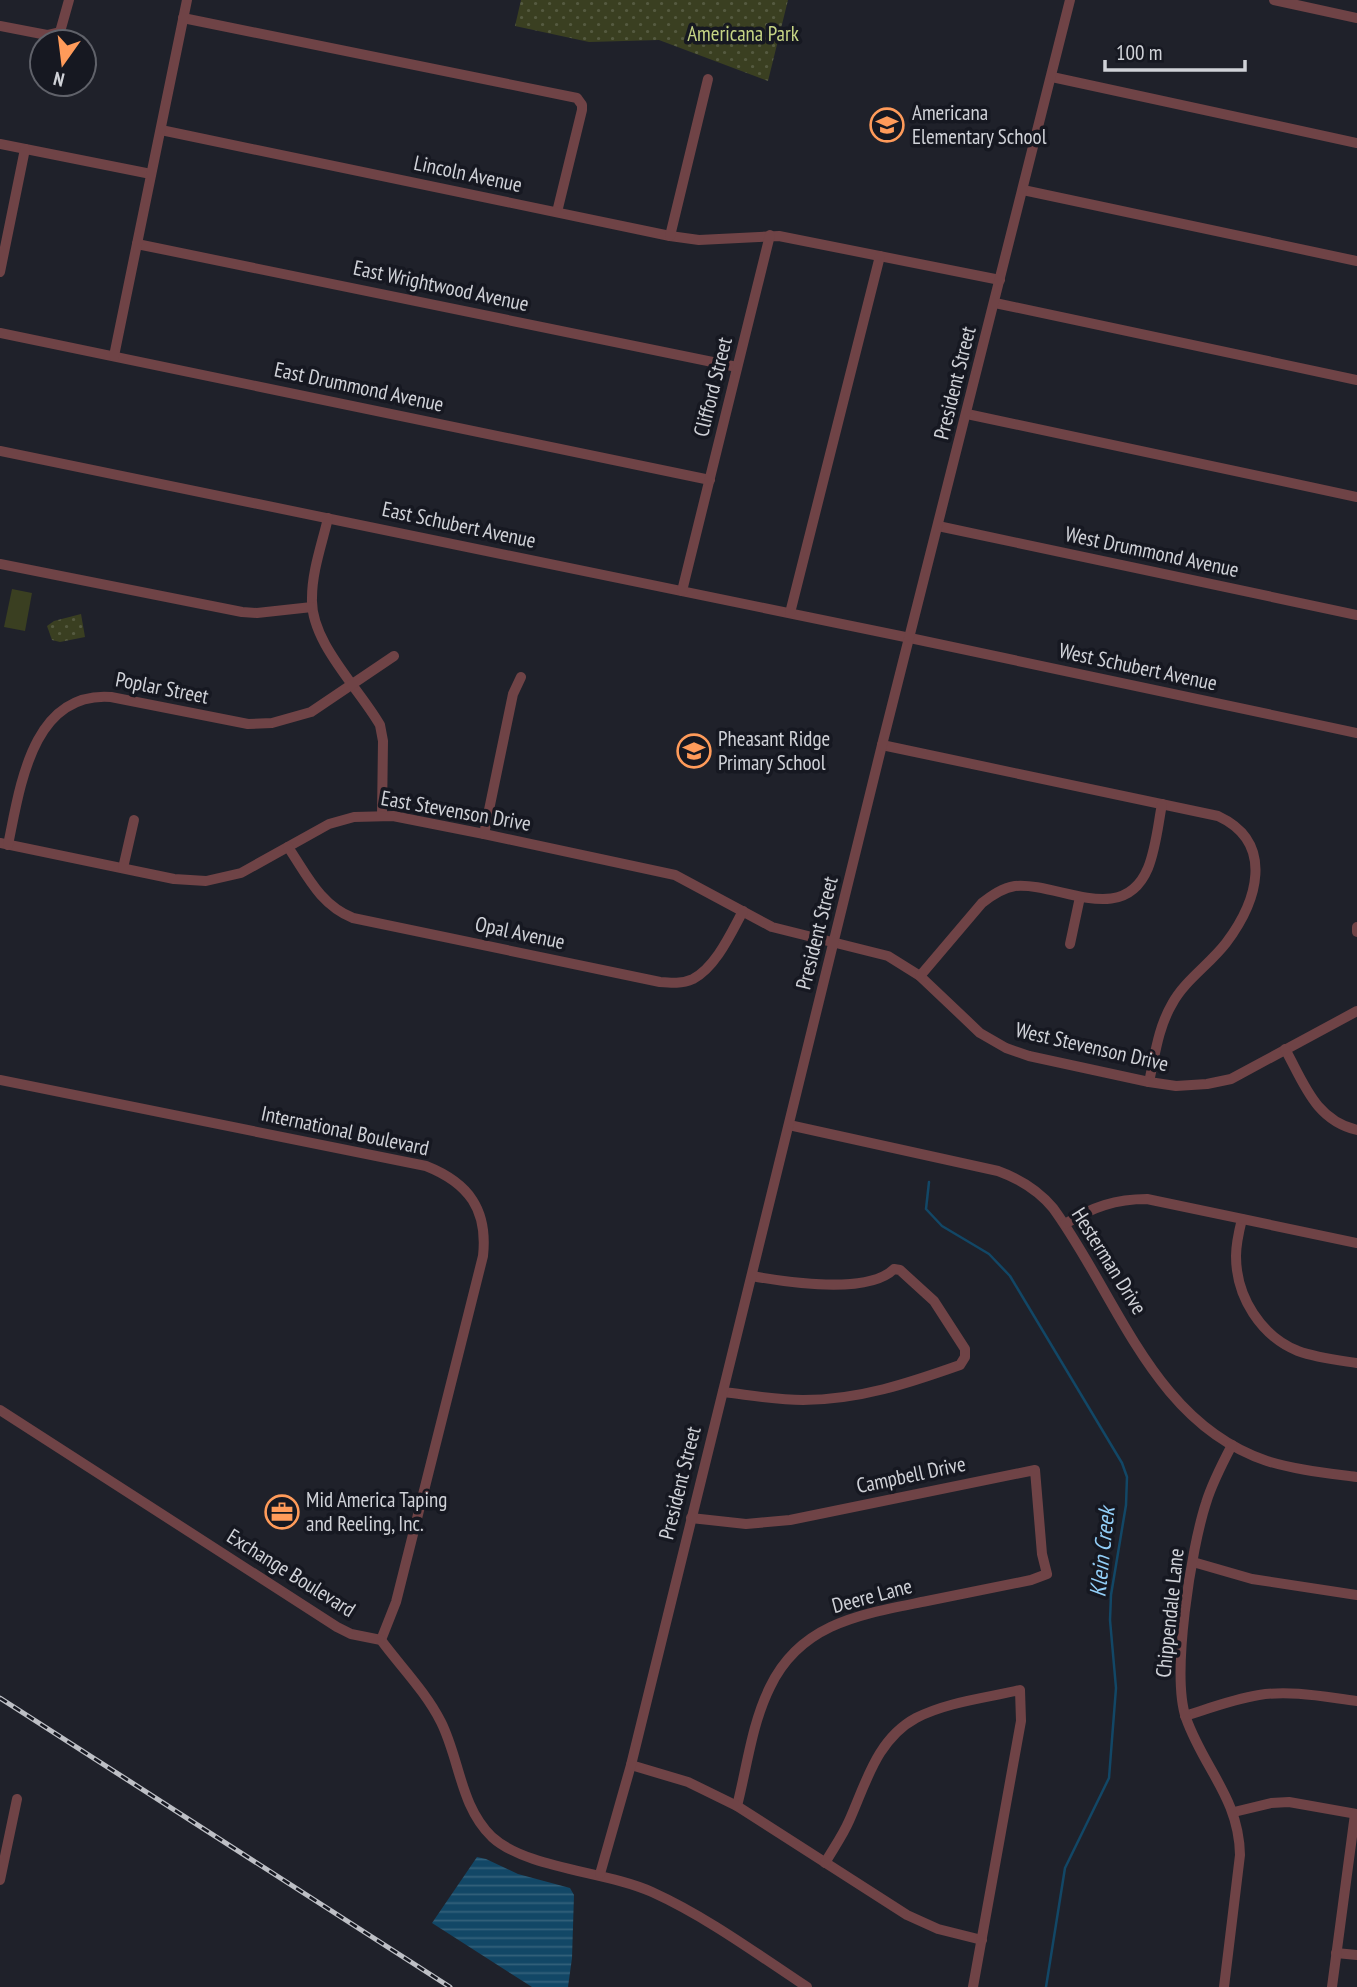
<svg xmlns="http://www.w3.org/2000/svg" width="1357" height="1987" viewBox="0 0 1357 1987" font-family="'PT Sans Narrow',sans-serif">
	<style>
		.grass { fill: #3a3f21 }
		.park { fill: url(#park-dots) }
		.water { fill: url(#water-rules) }
		.lines { fill: none; stroke-linecap: round; stroke-linejoin: round }
		.stream { stroke: #124766; stroke-width: 2.5 }
		.street { stroke: #6f4346; stroke-width: 10 }
		.rail-casing { stroke: #bdbfc5; stroke-width: 5 }
		.rail { stroke: #161821; stroke-width: 2.5; stroke-dasharray: 8; stroke-linecap: butt }
		.labels { text-anchor: middle; stroke-width: 7; stroke-linejoin: round; paint-order: stroke }
		.park-label { font-size: 21px; fill: #c6d585; stroke: #161821 }
		.poi-label { font-size: 21px; fill: #d0d2d8; stroke: #161821; text-anchor: start }
		.street-label { font-size: 21px; fill: #d0d2d8; stroke: #161821 }
		.water-label { font-size: 23px; font-style: italic; fill: #92cef7; stroke: #161821 }
	</style>
	<defs>
		<pattern id="park-dots" width="8" height="8" patternUnits="userSpaceOnUse" patternTransform="scale(1.75)"><rect width="8" height="8" fill="#3a3f21"/><path d="M2 2h.1M6 6h.1" fill="none" stroke="#555a40" stroke-width="1.8" stroke-linecap="round"/></pattern>
		<pattern id="water-rules" width="6" height="5" patternUnits="userSpaceOnUse" patternTransform="scale(1.75)"><rect width="6" height="5" fill="#124766"/><path d="M0 2.5h6" fill="none" stroke="#33617b"/></pattern>
	</defs>
	<rect width="100%" height="100%" fill="#1f212a"/>
	<path class="grass" d="M12,589l20,4 -7,38 -21,-4z"/>
	<g class="park">
		<path d="M521,0h267l-20,81 -109,-41 -70,2 -74,-16z"/>
		<path d="M81,614l4,23 -25,5 -8,-2 -5,-14 7,-5z"/>
	</g>
	<path class="water" d="M477,1857l9,2 32,15 52,14 4,7 -2,63 -4,29h-36l-100,-64z"/>
	<g class="lines">
		<path class="stream" d="M929,1182l-3,27 16,17 47,28 21,22 112,187 5,14 -1,28 -15,90 -1,25 6,68 -7,90 -44,90 -19,119"/>
		<g class="street">
			<path d="M1274,0l83,18"/>
			<path d="M183,18l394,80 5,7v5l-25,102"/>
			<path d="M0,26l47,9 13,-3 9,-32"/>
			<path d="M1052,77l305,66"/>
			<path d="M161,130l509,106 29,4 80,-4 221,44"/>
			<path d="M0,144l151,30"/>
			<path d="M1023,190l334,71"/>
			<path d="M670,236l38,-157"/>
			<path d="M137,244l600,123"/>
			<path d="M0,272l25,-123"/>
			<path d="M995,303l362,77"/>
			<path d="M0,333l710,147"/>
			<path d="M114,356l73,-356"/>
			<path d="M967,414l390,83"/>
			<path d="M0,451l910,187 447,95"/>
			<path d="M328,518c-6,26 -16,53 -16,80 -2,44 47,90 68,127l3,16 -1,74"/>
			<path d="M938,526l419,89"/>
			<path d="M0,564l242,48 15,1 55,-6"/>
			<path d="M682,591l88,-356"/>
			<path d="M790,613l90,-357"/>
			<path d="M882,745l336,71c58,27 39,86 8,127 -17,22 -41,37 -54,61 -14,24 -17,51 -23,78"/>
			<path d="M484,834l29,-140 8,-17"/>
			<path d="M0,843l174,36 32,2 35,-8 88,-49 25,-7 39,-1 91,18 191,41 97,52 116,29 32,20 60,57 26,15 23,8 120,26 27,4 31,-2 24,-5 126,-68"/>
			<path d="M8,845c12,-58 24,-154 103,-148l137,27 24,-1 39,-11 83,-56"/>
			<path d="M288,847c19,28 32,58 65,71l307,64c11,1 22,2 33,-3 23,-12 38,-46 50,-68"/>
			<path d="M123,868l11,-48"/>
			<path d="M1357,927v5"/>
			<path d="M1070,944l10,-47"/>
			<path d="M920,976l62,-73c10,-8 20,-15 33,-17 44,-4 108,42 133,-18 8,-20 10,-43 14,-64"/>
			<path d="M1285,1049c19,34 30,71 72,81"/>
			<path d="M0,1080l426,86c43,17 62,44 57,90l-87,346 -15,38"/>
			<path d="M789,1125l209,46c22,8 40,19 55,37 65,89 100,215 214,253 29,9 60,12 90,16"/>
			<path d="M1242,1219c-3,12 -6,25 -6,37 0,41 25,80 62,95 19,7 39,9 59,12"/>
			<path d="M1065,1224c27,-17 51,-25 82,-25l210,44"/>
			<path d="M723,1392c26,3 53,8 80,8 56,0 106,-17 157,-35l5,-8v-8l-31,-48 -34,-31 -6,-1c-26,26 -109,13 -142,7"/>
			<path d="M0,1410l337,217 14,7 30,6c20,27 45,52 60,82 19,38 19,84 51,115 35,32 114,34 160,55 55,25 105,62 155,95"/>
			<path d="M691,1518l55,6 44,-4 245,-50 7,84 5,20 -16,6c-34,7 -69,14 -104,21 -64,13 -126,21 -157,86 -18,36 -23,80 -33,119"/>
			<path d="M1193,1562l59,17 105,16"/>
			<path d="M1185,1716c25,-8 49,-17 74,-21 32,-5 66,2 98,6"/>
			<path d="M631,1765l57,17 49,24 170,109 31,14 44,11"/>
			<path d="M1234,1812l37,-9 18,-1 68,12"/>
			<path d="M825,1863c8,-14 18,-28 24,-42 17,-38 28,-82 67,-103 31,-16 70,-20 104,-28l1,31 -48,266"/>
			<path d="M600,1874l31,-109 251,-1020 188,-745"/>
			<path d="M0,1880l17,-81"/>
			<path d="M1336,1953l21,2"/>
			<path d="M1224,1987l16,-132c-1,-57 -36,-86 -54,-137 -15,-43 5,-169 20,-215 6,-20 16,-39 26,-58"/>
			<path d="M1332,1987l23,-173"/>
		</g>
		<defs>
			<path id="rail" d="M0,1698l450,289"/>
		</defs>
		<use href="#rail" class="rail-casing"/>
		<use href="#rail" class="rail"/>
	</g>
	<defs>
		<symbol id="school-ring" viewBox="-11 -11 22 22"><circle r="9.5" fill="#161821" stroke="#ff9b5a" stroke-width="1.5"/><path d="M0-5L7-2L0 1L-7-2ZM-4 1L0 2.5L4 1V4Q0 6-4 4Z" fill="#ff9b5a"/></symbol>
		<symbol id="office-ring" viewBox="-11 -11 22 22"><circle r="9.5" fill="#161821" stroke="#ff9b5a" stroke-width="1.5"/><path d="M-6-3h4V-5.5h4V-3h4V5H-6ZM-1-4.5V-3h2v-1.5ZM-6 0V1H6V0Z" fill="#ff9b5a"/></symbol>
	</defs>
	<g fill-rule="evenodd">
		<use href="#school-ring" x="868" y="106" width="38" height="38"/>
		<use href="#school-ring" x="675" y="732" width="38" height="38"/>
		<use href="#office-ring" x="263" y="1493" width="38" height="38"/>
	</g>
	<g class="labels">
		<g class="park-label">
			<text x="743" y="41">Americana Park</text>
		</g>
		<g class="poi-label">
			<text x="912" y="120">Americana<tspan x="912" dy="24">Elementary School</tspan></text>
			<text x="718" y="746">Pheasant Ridge<tspan x="718" dy="24">Primary School</tspan></text>
			<text x="306" y="1507">Mid America Taping<tspan x="306" dy="24">and Reeling, Inc.</tspan></text>
		</g>
		<g class="street-label">
			<text transform="translate(468 174) rotate(12)" y="7">Lincoln Avenue</text>
			<text transform="translate(441 286) rotate(12)" y="7">East Wrightwood Avenue</text>
			<text transform="translate(955 383) rotate(-76)" y="7">President Street</text>
			<text transform="translate(359 387) rotate(12)" y="7">East Drummond Avenue</text>
			<text transform="translate(713 387) rotate(-76)" y="7">Clifford Street</text>
			<text transform="translate(459 525) rotate(12)" y="7">East Schubert Avenue</text>
			<text transform="translate(1152 552) rotate(12)" y="7">West Drummond Avenue</text>
			<text transform="translate(1138 667) rotate(12)" y="7">West Schubert Avenue</text>
			<text transform="translate(162 688) rotate(11)" y="7">Poplar Street</text>
			<text transform="translate(456 811) rotate(10)" y="7">East Stevenson Drive</text>
			<text transform="translate(520 933) rotate(12)" y="7">Opal Avenue</text>
			<text transform="translate(817 933) rotate(-76)" y="7">President Street</text>
			<text transform="translate(1092 1047) rotate(13)" y="7">West Stevenson Drive</text>
			<text transform="translate(345 1131) rotate(12)" y="7">International Boulevard</text>
			<text transform="translate(1109 1261) rotate(58)" y="7">Hesterman Drive</text>
			<text transform="translate(911 1475) rotate(-12)" y="7">Campbell Drive</text>
			<text transform="translate(680 1483) rotate(-76)" y="7">President Street</text>
			<text transform="translate(291 1573) rotate(32)" y="7">Exchange Boulevard</text>
			<text transform="translate(872 1596) rotate(-15)" y="7">Deere Lane</text>
			<text transform="translate(1170 1613) rotate(-84)" y="7">Chippendale Lane</text>
		</g>
		<g class="water-label">
			<text transform="translate(1102 1552) rotate(-84)" y="8">Klein Creek</text>
		</g>
	</g>
	<g transform="translate(63 63) rotate(194)"><circle r="33" fill="#161821" stroke="#60626a" stroke-width="2"/>
	<path d="M0-5L12 26L0 18L-12 26Z" fill="#ff9b5a"/>
	<text y="-10" font-size="19" font-weight="bold" text-anchor="middle" fill="#d0d2d8">N</text>
	</g>
	<path d="M1105 60v10h140v-10" fill="none" stroke="#d0d2d8" stroke-width="3.5"/>
	<text x="1116" y="60" font-size="21" fill="#d0d2d8" stroke="#161821" stroke-width="5" paint-order="stroke">100 m</text>
</svg>
